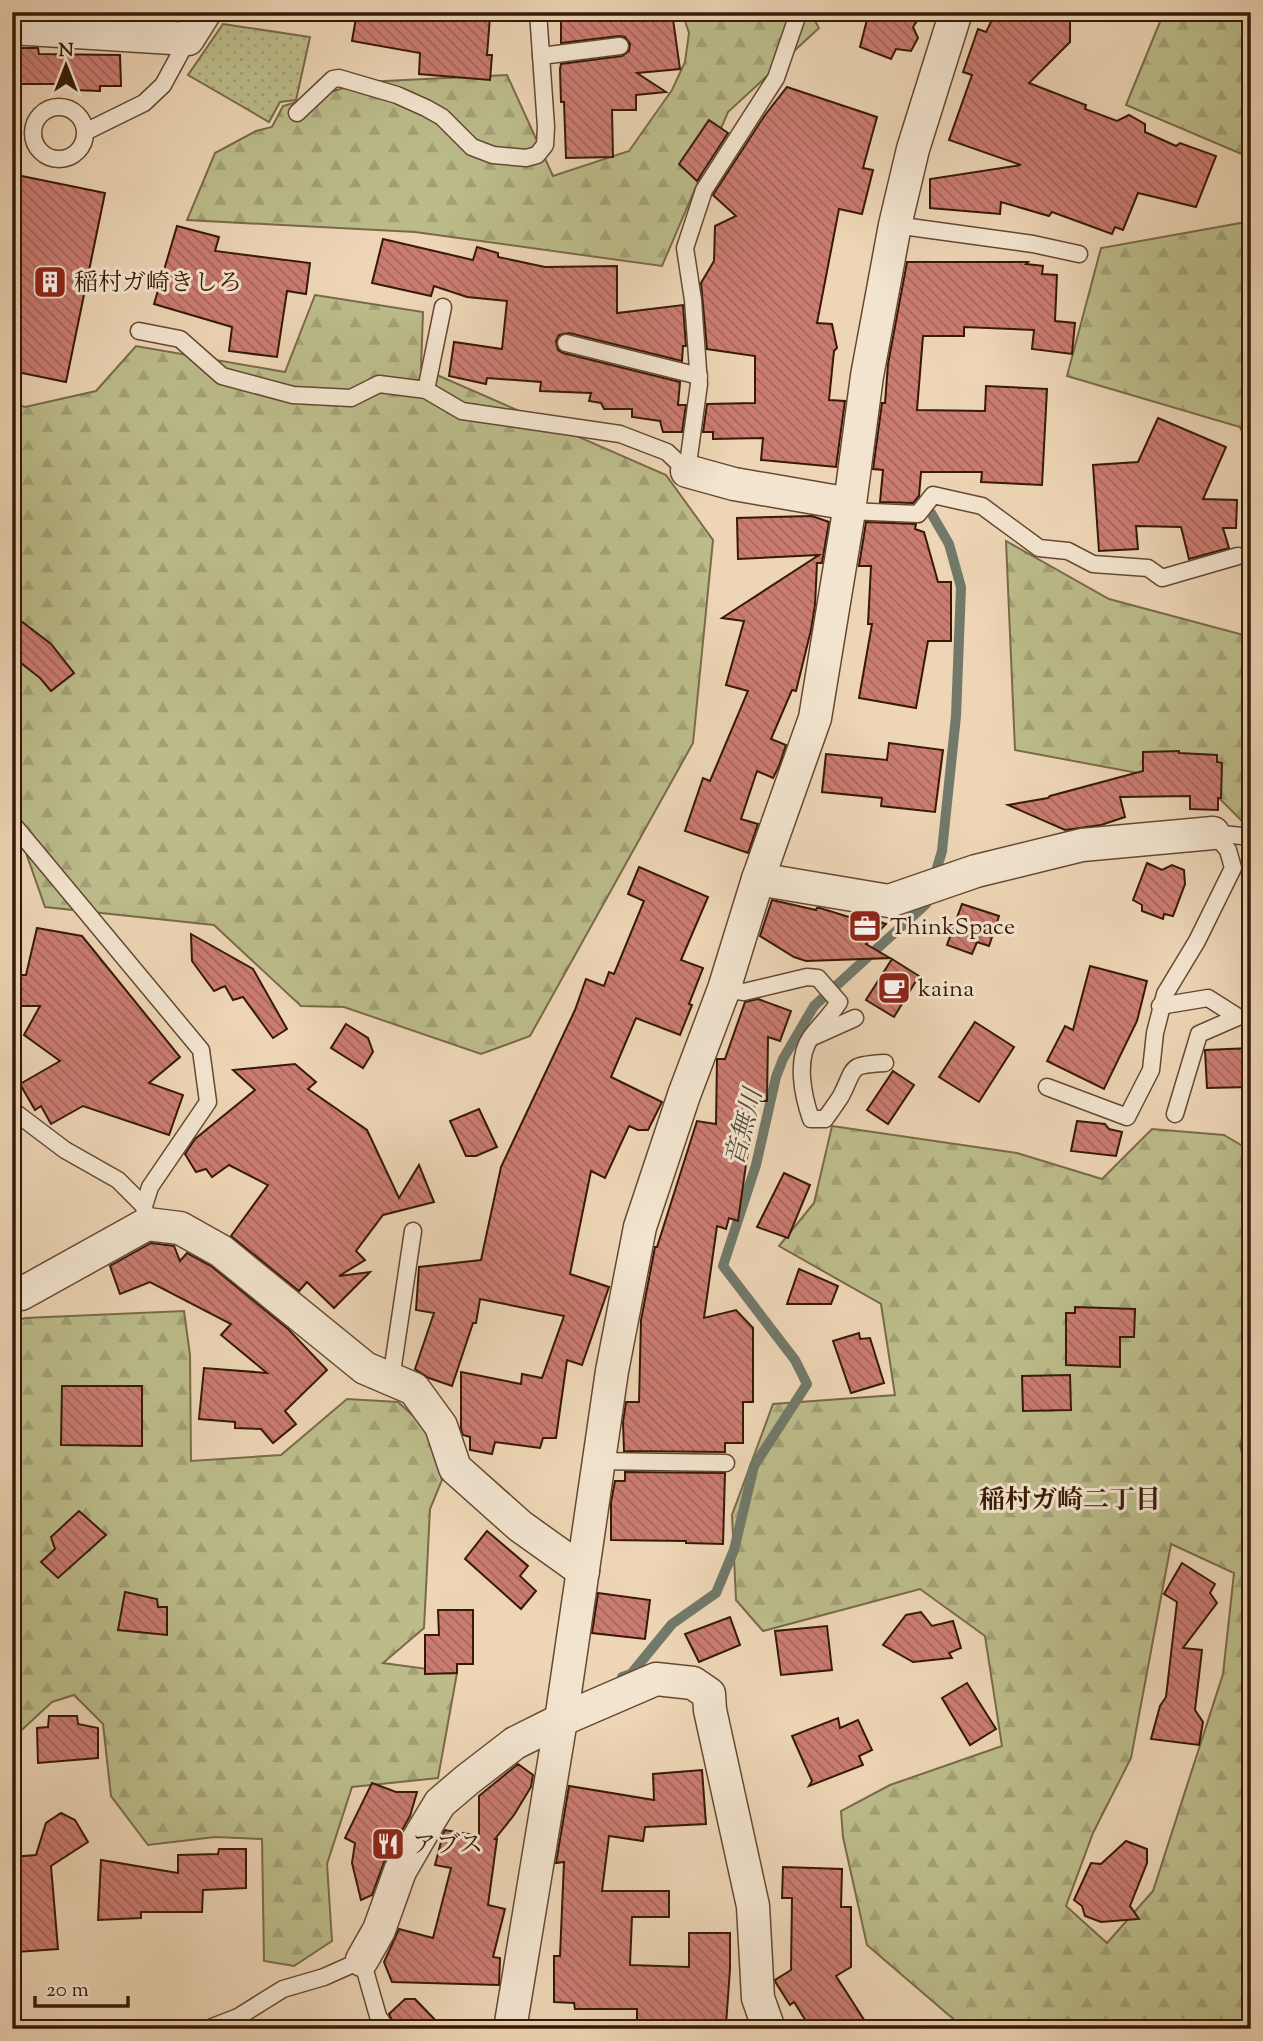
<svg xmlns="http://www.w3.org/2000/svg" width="1263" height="2041" viewBox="0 0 1263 2041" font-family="'Sorts Mill Goudy','Noto Serif JP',serif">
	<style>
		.forest { fill: url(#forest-firs); stroke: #7a6a48; stroke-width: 2; fill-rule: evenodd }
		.park { fill: url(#park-dots); stroke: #7a6a48; stroke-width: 2 }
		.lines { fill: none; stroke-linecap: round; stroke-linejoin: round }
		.stream { stroke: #72796a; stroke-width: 10 }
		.building { fill: url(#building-back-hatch); stroke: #371906; stroke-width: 2 }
		.service-casing { stroke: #644832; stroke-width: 19 }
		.minor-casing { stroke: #644832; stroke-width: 35 }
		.service { stroke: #f3e4cf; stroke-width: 16 }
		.minor { stroke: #f3e4cf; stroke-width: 32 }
		.labels { text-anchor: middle; stroke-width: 6; stroke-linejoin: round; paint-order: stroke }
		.poi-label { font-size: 24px; fill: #371906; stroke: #f3e4cf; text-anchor: start }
		.water-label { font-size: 26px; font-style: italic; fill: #544938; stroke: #f3e4cf }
		.neighbourhood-label { font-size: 26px; font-weight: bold; fill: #371906; stroke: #f3e4cf }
	</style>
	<defs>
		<pattern id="forest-firs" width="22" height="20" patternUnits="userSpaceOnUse" patternTransform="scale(1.75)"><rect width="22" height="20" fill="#bcbc8b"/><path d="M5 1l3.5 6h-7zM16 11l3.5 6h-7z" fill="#a2a176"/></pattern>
		<pattern id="park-dots" width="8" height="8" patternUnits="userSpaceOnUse" patternTransform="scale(1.75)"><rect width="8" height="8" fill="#bcbc8b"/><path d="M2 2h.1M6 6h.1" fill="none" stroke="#a2a176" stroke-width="1.8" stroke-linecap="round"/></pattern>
		<pattern id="building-back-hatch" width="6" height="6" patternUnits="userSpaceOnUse" patternTransform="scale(1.75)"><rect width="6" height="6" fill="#cb7c72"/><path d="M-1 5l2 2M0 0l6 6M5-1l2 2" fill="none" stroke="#a6655c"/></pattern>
	</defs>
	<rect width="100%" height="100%" fill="#edd5b5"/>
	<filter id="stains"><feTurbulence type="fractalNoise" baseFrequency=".00286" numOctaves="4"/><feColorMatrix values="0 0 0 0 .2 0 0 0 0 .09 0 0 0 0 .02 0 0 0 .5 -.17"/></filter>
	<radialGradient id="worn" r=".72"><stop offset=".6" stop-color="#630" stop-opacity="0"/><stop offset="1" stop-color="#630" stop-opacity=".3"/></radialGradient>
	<g class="forest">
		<path d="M682,12h128l9,16 -91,84 -66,154 -247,-34 -228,-12 28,-67 41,-22 16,-4 11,-21 81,-24 143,-7 46,101 76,-25 43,-61 13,-28 4,-29z"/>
		<path d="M1164,12h87v146l-125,-53z"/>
		<path d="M1251,216v235l-11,-24 -173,-51 34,-128 145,-26z"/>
		<path d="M315,295l108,17 -2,56 245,107 47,65 -20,203 -163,293 -49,18 -137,-47 -43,-1 -87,-81 -169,-18 -33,-94v-410l13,4 71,-16 40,-45 149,26z"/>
		<path d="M1006,541l103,58 142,38v193l-44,-44 -192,-36z"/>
		<path d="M832,1126l185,27 85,26 50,-50 72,6 27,16v267l-11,27 11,44v540h-286l-98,-84 -24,-108 -2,-26 49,-26 112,-39 -17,-110 -65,-47 -157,42 -27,-31 -4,-85 41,-111 122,-9 -14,-91 -102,-58 35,-43zM1171,1544l63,29 -11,101 -70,217 -46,52 -41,-37 27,-73 38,-75z"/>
		<path d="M184,1311l6,44 1,106 90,-6 66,-56 51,3 32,29 12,49 -12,29 -6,119 -41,35 74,10 -19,105 -86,9 -25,77 5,77 -38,25 -30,-5 -2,-122 -47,-2 -67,8 -37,-49 -8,-72 -29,-29 -22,7 -40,37v-417l13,-4z"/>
	</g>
	<path class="park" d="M223,24l87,13 -14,63 -16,2 -11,20 -81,-47z"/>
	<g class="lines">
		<g class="stream">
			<path d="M931,513l18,31 12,43 -5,129 -14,135 -8,27"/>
			<path d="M622,1677l9,-3 41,-50 44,-31 18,-43 20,-84 53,-82 -12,-24 -72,-94 33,-101 20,-88 7,-18 31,-53 112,-102 3,-8"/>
		</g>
	</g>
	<g class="building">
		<path d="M357,12h120v4l13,1 -3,38h5l-2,25 -71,-6 1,-21 -68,-12z"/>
		<path d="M561,12h111l8,57 -43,4 29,19 -30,3v15h-24l1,47 -47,1 -2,-56h-3l-1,-33 1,-5 61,-8 7,-5 1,-7 -5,-7 -6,-1 -58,7z"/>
		<path d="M869,12h54l-10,15 5,11 -7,13 -15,-2 -5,10 -31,-12z"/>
		<path d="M996,12h48l26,9v21l-41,41 57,22 -1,4 32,12 12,-6 16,9v8l31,14 4,-3 36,13 -20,51 -58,-14 -15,37 -8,-3 -3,7 -60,-22 -3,4 -48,-14 -1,12 -70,-6v-29l91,-14 -72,-25 23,-65 -9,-3 15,-43 8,3z"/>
		<path d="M12,48h26l1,6 81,1 1,31h-21v5l-27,-1v-6h-61z"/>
		<path d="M787,87l90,30 -14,51 10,2 -11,44 -23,-5 -22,114 15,1 5,24 -3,3 -5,49 16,1 -9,66 -75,-7 2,-22 -50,1v-7h-10l4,-28 48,-1v-47l-48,-7 -6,-66 13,-22 1,-35 21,-10 -23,-21 52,-80z"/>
		<path d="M709,120l19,13 -31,48 -18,-17z"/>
		<path d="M12,174l93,19 -39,189 -54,-11z"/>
		<path d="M177,226l42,11 -4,14 95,12 -4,31 -19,-3 -10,66 -48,-6 3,-24 -78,-23z"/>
		<path d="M383,239l90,21 4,-13 21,6v4l47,10 72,-1v47l66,-8 3,41h-3l-1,15 -113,-28 -10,2 -3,6 2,9 5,3 117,29 -2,23h8l-4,27h-19l-3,-11 -28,-4v-8h-28l-3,-6 -12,-2 2,-8 -51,-2 1,-9 -54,-4 -1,6 -37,-8 5,-34 48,7 5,-48 -40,-4 -33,-11 -3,10 -59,-13z"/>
		<path d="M907,262h121l-2,2 17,2 -1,8 15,1 -2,46 20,2 -3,31 -40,-5 2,-19 -70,-3v9h-41l-6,74 68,1 1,-25 61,3 -5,96 -61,-3 1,-10h-61l-2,24 -6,7 -33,-1 3,-32 -10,-1 9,-66h3l3,-39z"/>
		<path d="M1158,418l68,29 -23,52 34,1 -1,28h-13l6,20 -40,11 -8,-32 -45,-1 2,23 -39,2 -6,-86 45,-3z"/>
		<path d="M812,516l17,6 -7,41h-5l-2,42 -4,25 -15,61 -4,-1 -21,49 15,6 -7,21 -6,12 -16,-7 -16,48 17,5 -10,29 -63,-22 18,-53 7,3 38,-90 -22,-6 18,-64 -22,-3 97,-63 -81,4 -1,-41z"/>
		<path d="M866,522l50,2 -1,5 9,3 14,50h13v59h-23l-12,67 -57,-10 13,-74h-4l3,-58h-12z"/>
		<path d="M12,614l39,30 23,29 -23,18 -11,-13 -28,-22z"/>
		<path d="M889,743l54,7 -8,62 -54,-6 1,-8 -60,-6 4,-38 61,6z"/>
		<path d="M1179,751v2l38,2v7l5,1 -1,35h-3v12l-28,-1v-13l-70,1 5,20 -24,8 -36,5 -57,-25 40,-7 2,-2 93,-25v-19z"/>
		<path d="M1147,863l15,7 10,-5 12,5 1,14 -12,32 -9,-2 -1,5 -21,-8v-6l-9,-5z"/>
		<path d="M639,867l69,30 -27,63 22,8 -14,36 3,1 -12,30 -44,-17 -25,59 51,25 -14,28h-10l-9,-4 -24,52 -14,-7 -21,103 39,13 -27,78 -15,-5 -11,78h-13l-3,10 -45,-6 -3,12 -22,-4v-13l-7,-2 -2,-6v-57l60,12 1,-10 20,4 22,-62 -84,-17 -4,24h-3l-21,63 -23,-8 -14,-9 19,-56 -18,-3 3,-43 62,-7 20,-93 74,-157 11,-31 18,7 5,-14 5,2 30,-73 -16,-7z"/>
		<path d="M772,900l44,10 1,-2h3l32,10 2,-4 6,1 26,9 -20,20 24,14 -84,3 -12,-4 -34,-21z"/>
		<path d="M962,904l37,12 -10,30 -12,-4 -5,12 -25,-9z"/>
		<path d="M37,928l45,8 98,121 -31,26 34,12 -14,40 -86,-29 -32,18 -10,-18 -6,4 -15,-26 40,-23 -36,-26 16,-29h-28v-31h14z"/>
		<path d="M191,934l62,35 34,60 -14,9 -30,-41 -10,3 -8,-14 -11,5 -22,-30z"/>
		<path d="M892,959l27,17 -25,41 -28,-17z"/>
		<path d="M1090,966l57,15 -10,40 -33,68 -57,-28 18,-35 8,4z"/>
		<path d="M758,999l33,12 -11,30 -12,-4 -1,64h-12l-17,120 -9,-3 -3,11 -9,-3 -13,92 32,-8 17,18v74h-10v41h-18v9l-101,-1 -1,-29 3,-20h13l2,-82 14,-73h2l40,-126 19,3 1,-65h8l20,-57z"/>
		<path d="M975,1022l39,25 -35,55 -40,-25z"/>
		<path d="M346,1024l22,14 5,14 -10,16 -32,-20z"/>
		<path d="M1251,1048v39l-44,1 -2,-38z"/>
		<path d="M295,1064l21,18 -8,7 59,41 32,68 20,-33 15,37 -51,13 -27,36 9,9 -26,16 31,-4 -36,36 -27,-26 -8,9 -68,-55 37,-51 -39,-20 -17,12 -6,-8 -10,3 -11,-18 10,-15 60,-49 -22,-20z"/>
		<path d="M893,1071l21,14 -26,39 -21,-14z"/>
		<path d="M479,1109l18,38 -21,9h-10l-16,-35z"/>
		<path d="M1077,1121l28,3 4,5 13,3 -6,24 -45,-5z"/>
		<path d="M784,1173l26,12 -22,53 -31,-11z"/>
		<path d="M151,1243l23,3 6,15 7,-8 24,13 77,63 39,41 -42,41 11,13 -23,19 -12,-14 -26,-1v-6l-36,-3 5,-51 63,5 -46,-38 10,-11 -81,-42 -30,12 -10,-28z"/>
		<path d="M799,1269l39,17 -7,18h-44z"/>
		<path d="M1075,1307l60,2 -1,28h-14v30l-54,-2v-52h9z"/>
		<path d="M859,1333l1,6 10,-1 14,45 -33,10 -18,-52z"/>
		<path d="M1070,1375l1,35 -48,1 -1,-35z"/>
		<path d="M62,1386h80v60l-81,-1z"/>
		<path d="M625,1472l100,1 -2,71 -37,-1v-2l-75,-1v-38l4,-21h10z"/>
		<path d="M79,1511l27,24 -48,43 -17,-16 14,-13 -4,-12z"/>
		<path d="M487,1531l41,35 -8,10 16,15 -15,18 -56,-50z"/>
		<path d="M1182,1563l33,21 -5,9 7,10 -34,45 19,2 -7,60 8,12 -4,23 -48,-6 9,-33 6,-9 11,-95 -13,-8z"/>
		<path d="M125,1592l32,7 1,8h9v28l-49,-5z"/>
		<path d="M598,1593l52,7 -5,39 -53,-6z"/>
		<path d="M438,1610h35v54h-16v9l-32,1v-39h14z"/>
		<path d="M921,1612l11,14 21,-5 8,27 -12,5 3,5 -39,4 -30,-17 23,-30z"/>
		<path d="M730,1617l10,28 -41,17 -14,-28z"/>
		<path d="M827,1626l5,44 -51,5 -6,-44z"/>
		<path d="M967,1683l29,46 -26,16 -28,-47z"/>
		<path d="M49,1716h28l1,8 20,4v30l-60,5 -1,-35 11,-1z"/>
		<path d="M838,1718l2,10 18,-8 14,30 -13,6 4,9 -54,21 3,-5 -20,-45z"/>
		<path d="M518,1764l15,11 -2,12 -17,28 -19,24h2l-9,66 17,4 -12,48 7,1 -1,27 -107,-3 -8,-20 15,-33 34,9 18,-70 -16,-3 8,-31 2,-4 34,6v-40z"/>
		<path d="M702,1770l4,54 -61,3 -2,14 -34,-5 -7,55h67v26h-37l-2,48 59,2v-34h41v36l-4,56 -49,-2 -1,6h-39v-20h-62l-1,-6 -20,-1v-46h6l4,-94 -8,1 13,-77 85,14 -1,-26z"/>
		<path d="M372,1783l24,9h21l-7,24 -26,46 -12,33 -11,5 -9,-37 3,-20 -10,-5z"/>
		<path d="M61,1813l14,7 13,22 -37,24 7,83 -41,3 -5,-61v-34l24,-2 10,-32z"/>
		<path d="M1126,1841l21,8v14l-17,43 9,13 -38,3 -16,-6 -3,-10 -8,-6 17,-37 10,1z"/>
		<path d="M219,1849h27v39l-43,2 -1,22h-61v6l-43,2 3,-60 77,13v-18l40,-1z"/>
		<path d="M783,1867l59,2 -1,38h10v60l-15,9 34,53h-59l-17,-27 -4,3 -14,-22 -1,-3 16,-10 1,-72h-10z"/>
		<path d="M405,1999h10l29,30h-48l-7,-15z"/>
	</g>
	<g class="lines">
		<defs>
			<g id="service">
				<path d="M541,56l79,-10"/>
				<circle cx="59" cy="133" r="26"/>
				<path d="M297,113l36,-34 6,-1 58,17 29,13 16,9 30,30 21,8 33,3 11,-3 8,-10 1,-18 -8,-115"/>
				<path d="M87,131l57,-28 19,-18 25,-46"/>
				<path d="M895,225l138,19 46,10"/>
				<path d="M139,331l41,8 42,37 71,19 58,3 28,-14 47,6 36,21 158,23 47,18 20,19"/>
				<path d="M566,343l133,33"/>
				<path d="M426,390l17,-83"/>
				<path d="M687,471l12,-87 -6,-84 -8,-52 19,-58 72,-112 21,-61 -2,-5"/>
				<path d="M849,511l69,3 15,-19 49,11 57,42 29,3 25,13 55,4 14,10 76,-22"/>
				<path d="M12,823l189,227 7,52 -58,85 -6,19 3,18"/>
				<path d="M1213,833l38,4"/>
				<path d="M724,989l20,3 63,-15 11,1 21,24c-8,13 -19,23 -28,35 -16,22 -8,59 0,82h14c5,-7 11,-15 16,-23 15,-29 6,-31 44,-33"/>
				<path d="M1160,1006l48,-8 30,19 -39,17 -24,80"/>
				<path d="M815,1036l40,-18"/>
				<path d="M1047,1087l80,30 24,-47 4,-37 10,-39 32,-53 36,-73 -5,-18 -15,-17"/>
				<path d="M12,1110l53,40 53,30 26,26"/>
				<path d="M391,1379l22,-148"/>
				<path d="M598,1461l128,2"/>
				<path d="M207,2029l31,-12 45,-28 41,-12 38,-17 16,56 8,13"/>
			</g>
			<g id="minor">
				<path d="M12,28l176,11 17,-27"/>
				<path d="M687,471l47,13 116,20"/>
				<path d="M758,879l131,22 87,-30 106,-26 131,-12"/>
				<path d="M12,1287l9,7 126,-70 33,4 41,23 144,117 49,21 27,37 14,42 65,58 63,45"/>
				<path d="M362,1960l17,-30 21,-59 23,-40 17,-28 27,-23 48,-37 46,-23 95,-41 37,4 16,11 1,16 43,196 5,92 11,31"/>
				<path d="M510,2029l51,-309 51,-349 28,-144 44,-132 40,-106 34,-110 57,-161 34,-207 18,-135 28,-151 18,-76 43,-137"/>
			</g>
		</defs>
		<use href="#service" class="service-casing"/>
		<use href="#minor" class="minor-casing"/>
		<use href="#service" class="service"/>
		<use href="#minor" class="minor"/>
	</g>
	<defs>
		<symbol id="building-square" viewBox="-11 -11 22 22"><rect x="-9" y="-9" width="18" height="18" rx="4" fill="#8f2418" stroke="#f3e4cf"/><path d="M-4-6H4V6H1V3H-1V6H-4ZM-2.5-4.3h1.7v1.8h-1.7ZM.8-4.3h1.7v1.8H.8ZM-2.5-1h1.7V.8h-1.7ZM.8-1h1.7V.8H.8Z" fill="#fff"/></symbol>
		<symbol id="office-square" viewBox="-11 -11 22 22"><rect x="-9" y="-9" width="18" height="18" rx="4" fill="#8f2418" stroke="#f3e4cf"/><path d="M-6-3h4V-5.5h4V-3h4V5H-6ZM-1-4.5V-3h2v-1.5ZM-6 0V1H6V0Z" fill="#fff"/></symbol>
		<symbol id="cafe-square" viewBox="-11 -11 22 22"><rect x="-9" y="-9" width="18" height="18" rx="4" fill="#8f2418" stroke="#f3e4cf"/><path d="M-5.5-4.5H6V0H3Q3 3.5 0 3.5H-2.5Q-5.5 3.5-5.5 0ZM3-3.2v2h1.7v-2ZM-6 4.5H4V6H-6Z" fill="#fff"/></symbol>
		<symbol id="restaurant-square" viewBox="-11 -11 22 22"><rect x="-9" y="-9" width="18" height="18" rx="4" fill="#8f2418" stroke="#f3e4cf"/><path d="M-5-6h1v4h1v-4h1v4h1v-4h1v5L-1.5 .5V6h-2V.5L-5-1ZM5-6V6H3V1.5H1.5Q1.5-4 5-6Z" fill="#fff"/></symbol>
	</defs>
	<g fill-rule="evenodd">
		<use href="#building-square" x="31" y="263" width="38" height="38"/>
		<use href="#office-square" x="846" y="907" width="38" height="38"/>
		<use href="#cafe-square" x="875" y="969" width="38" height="38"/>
		<use href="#restaurant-square" x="369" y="1825" width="38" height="38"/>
	</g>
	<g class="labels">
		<g class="poi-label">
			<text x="74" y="290">稲村ガ崎きしろ</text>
			<text x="890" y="934">ThinkSpace</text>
			<text x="918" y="996">kaina</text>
			<text x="412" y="1852">アブス</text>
		</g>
		<g class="water-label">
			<text transform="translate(743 1127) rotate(-75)" y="9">音無川</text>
		</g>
		<g class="neighbourhood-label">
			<text x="1070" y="1508">稲村ガ崎二丁目</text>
		</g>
	</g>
	<rect width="1263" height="2041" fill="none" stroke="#edd5b5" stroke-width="42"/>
	<rect x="14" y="14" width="1235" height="2013" fill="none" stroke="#371906" stroke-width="3.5"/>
	<rect x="21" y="21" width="1221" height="1999" fill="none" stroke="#371906" stroke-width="2"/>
	<g transform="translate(66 66)" stroke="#f3e4cf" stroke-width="5" paint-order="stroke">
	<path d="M0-5L12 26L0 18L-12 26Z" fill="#371906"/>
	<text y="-10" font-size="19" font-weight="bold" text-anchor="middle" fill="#371906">N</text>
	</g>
	<path d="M35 1996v10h93v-10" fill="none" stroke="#371906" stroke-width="3.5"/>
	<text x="46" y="1996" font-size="21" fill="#371906" stroke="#f3e4cf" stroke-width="5" paint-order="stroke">20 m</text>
	<rect width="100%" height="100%" filter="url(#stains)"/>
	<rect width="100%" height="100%" fill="url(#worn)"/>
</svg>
